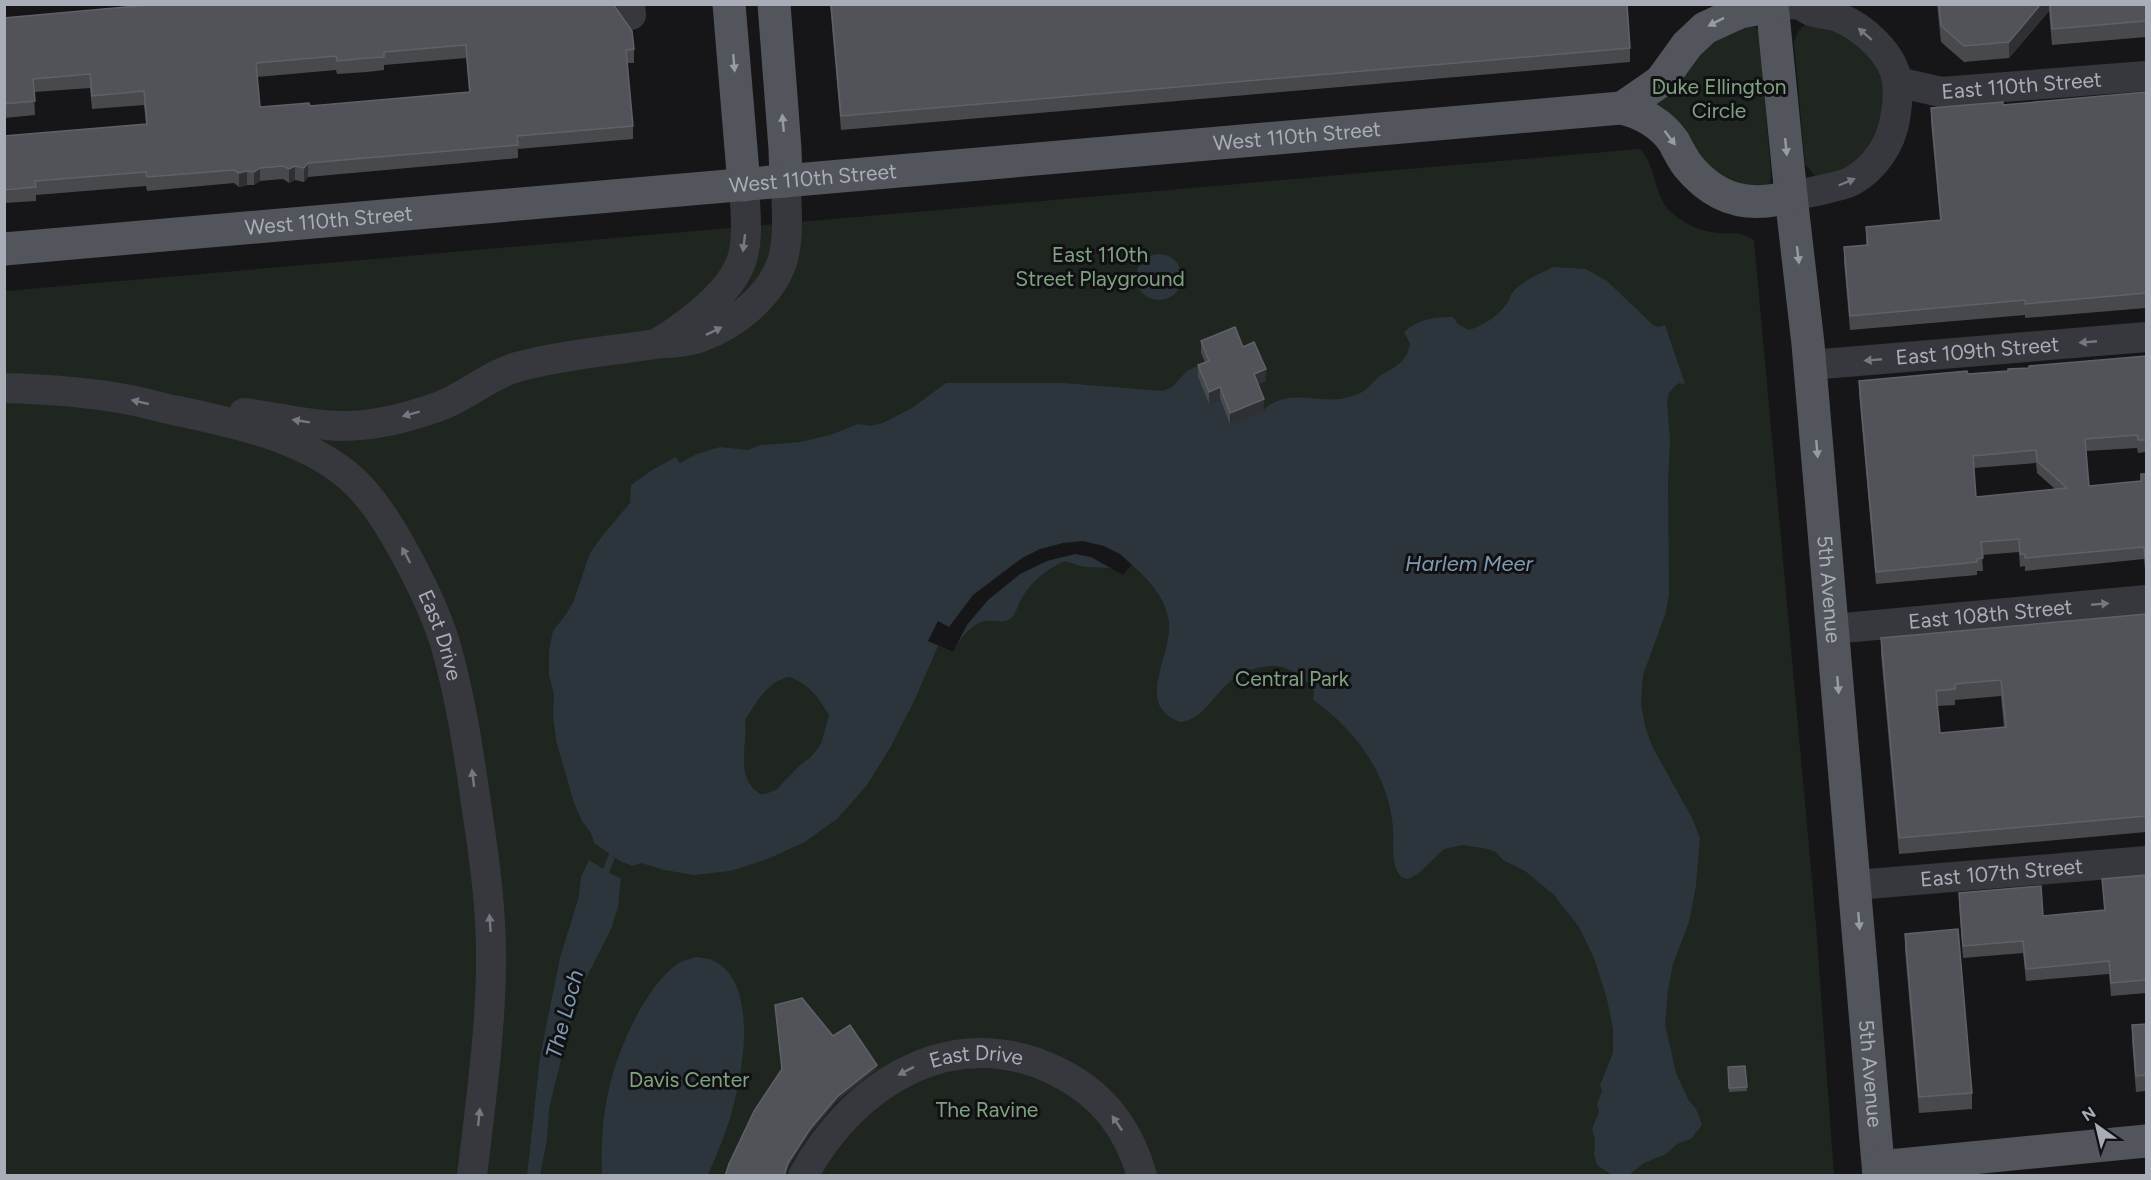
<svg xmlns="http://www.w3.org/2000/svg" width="2151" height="1180" viewBox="0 0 2151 1180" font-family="Figtree,sans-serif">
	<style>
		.green { fill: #1e261f }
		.water { fill: #2c353c; fill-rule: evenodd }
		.pier { fill: #161618 }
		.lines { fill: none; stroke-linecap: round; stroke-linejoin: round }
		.stream { stroke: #2c353c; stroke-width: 7 }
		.minor { stroke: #37383d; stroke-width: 30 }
		.major { stroke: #53555c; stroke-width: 33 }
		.wall { fill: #47494d; fill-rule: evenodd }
		.shaded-wall { fill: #2f3033 }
		.building { fill: #525359; stroke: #5f6168; stroke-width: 1.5; fill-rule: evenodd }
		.oneway { fill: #979ba6 }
		.oneway2 { fill: #757881 }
		.labels { text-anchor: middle; stroke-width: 6; stroke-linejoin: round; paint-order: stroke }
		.street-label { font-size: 21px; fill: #a8adb8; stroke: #111113 }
		.park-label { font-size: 21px; fill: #7fa381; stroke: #111113 }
		.water-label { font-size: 22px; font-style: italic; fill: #7f9bb3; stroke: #111113 }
	</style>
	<rect width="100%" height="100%" fill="#161618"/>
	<g class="green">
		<path d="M1806,24l42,7 35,44 4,38 -24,50 -44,14 -5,-2 -9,-11 -11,-122 5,-12z"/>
		<path d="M1754,26l5,5 12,142 -1,15 -4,2 -51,-13 -61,-70 50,-60 30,-18z"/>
		<path d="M1639,149c16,11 14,44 30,61 13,13 32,22 50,23 16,1 20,-2 35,7l62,685 18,250h-1829v-884z"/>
	</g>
	<g class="water">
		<circle cx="1159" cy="277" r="23"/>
		<path d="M1553,267l33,2 21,12 46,44 5,2 7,-2 20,59 -6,-1 -5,4 -5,6 -2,9 3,38 -2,44 1,111 -4,20 -22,60 -2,29 4,22 7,20 40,72 8,20 -4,47 -7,37 -16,42 -5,26 -3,34 11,49 12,26 8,10 6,16 -11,14 -14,5 -11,10 -22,9 -15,12h-17l-15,-10 -3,-10 1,-15 -3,-11 7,-17 -2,-8 5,-13 -2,-6 13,-32v-24l-6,-30 -13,-41 -15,-31 -25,-32 -29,-24 -22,-11 -7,-8 -8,-3 -25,-4 -19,4 -26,25 -10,5 -7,-2c-11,-14 -7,-32 -8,-49 -4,-53 -38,-99 -80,-128l1,-9c-8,-12 -16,-18 -29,-23 -8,-3 -14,-2 -22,-1 -44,5 -51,51 -82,55 -48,-16 -9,-65 -12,-99 -3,-25 -19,-42 -37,-58l-9,10 -10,-7 -29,-1 -19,-6c-18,8 -31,18 -42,35 -4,6 -6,15 -11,21 -8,9 -21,1 -31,5 -13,6 -22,18 -28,30l-15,-6 -23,53 -25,49 -23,37 -30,34 -34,24 -38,17 -35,11 -36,4 -30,-5 -23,-7 -9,3 -12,-5 -26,-18 -3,-10 -9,-12 -8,-18 -18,-63 -3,-24 1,-21 -5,-20v-24l4,-20 11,-14 9,-14 17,-50 13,-18 27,-32 1,-18 21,-15 24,-13 4,6 17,-9 23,-7 28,3 13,-5 40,-3 29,-7 28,-11 12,2 13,-3 29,-15 34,-25h117l100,8 9,-4 15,-16 17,-8 4,9 -10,5 11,27 11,-4 10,25 35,-14 -1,-2c28,-23 55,-3 85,-12 21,-5 21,-15 34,-23 14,-8 24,-13 27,-30l-6,-12c14,-13 30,-15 49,-15l5,7 11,6c16,-5 31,-15 40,-30 2,-4 1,-5 4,-8 10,-12 27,-18 40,-25zM790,677c21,9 27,19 39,38l-8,29 -10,13 -11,8 -24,25 -11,4h-5c-26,-17 -12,-50 -15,-74 10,-16 24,-41 45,-43z"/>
		<path d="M589,860l24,15 8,3 -3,29 -7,22 -34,67 -28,112 -2,32 -7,35 -13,1 13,-119 20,-99 19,-62 2,-19z"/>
		<path d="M696,957c6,1 13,1 18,4 45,23 29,111 18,150 -6,22 -15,43 -24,64h-106c-1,-29 0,-57 7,-86 8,-38 37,-105 70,-126 5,-3 12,-4 17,-6z"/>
	</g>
	<path class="pier" d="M1083,541l21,5 16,8 12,11 -9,10 -32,-18 -16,-3 -28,7 -27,13 -32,26 -21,25 -14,27 -25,-11 10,-20 11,6 24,-32 49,-37 18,-9 23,-6z"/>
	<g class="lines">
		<path class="stream" d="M603,879l9,-23"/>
		<g class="minor">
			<path d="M630,4l1,11"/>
			<path d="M1772,6c8,-1 19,-3 27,-1 5,1 8,4 12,6 9,3 18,3 27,6 25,10 56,37 59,65 2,12 0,25 -2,37 -4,25 -20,49 -43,62 -13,7 -44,11 -61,15"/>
			<path id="s1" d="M1897,82l44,10 205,-16"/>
			<path d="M661,341c27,-17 71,-49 81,-82 7,-23 3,-50 2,-74"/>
			<path id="s2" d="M1810,365l336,-28"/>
			<path id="s3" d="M4,388c42,1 85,4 126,12 16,3 32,8 48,11 57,12 122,26 168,63 20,16 35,38 48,60 18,31 40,74 51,109 16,55 24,111 32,167 8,52 15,105 14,158 -1,69 -11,139 -19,208"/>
			<path d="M244,413c33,4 66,13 99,13 32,0 67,-9 97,-20 27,-10 49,-31 77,-39 45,-12 93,-16 139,-23 15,-2 30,-1 45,-7 33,-12 69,-40 81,-75 8,-24 4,-55 4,-81"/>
			<path id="s4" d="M1833,629l313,-29"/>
			<path id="s5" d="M1856,885l290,-24"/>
			<path id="s6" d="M803,1176c51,-94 151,-156 255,-104 43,21 71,57 84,104"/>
		</g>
		<g class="major">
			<path d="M729,4l15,181"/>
			<path d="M774,4l11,145 1,32"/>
			<path id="s7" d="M1772,4l19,192 17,148 71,832"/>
			<path d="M1622,108l39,-27 26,-36 18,-17 35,-16 32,-6"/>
			<path id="s8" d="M4,249l1617,-141c20,4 41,16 53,34 4,8 8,16 14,24 28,34 61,43 103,30"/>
			<path d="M1879,1167l267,-26"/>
		</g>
	</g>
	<g class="wall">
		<path d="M830,4h797l3,44v14l-789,68z"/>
		<path d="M1937,4h209v33l-94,8 -3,-34 -40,47 -45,4 -23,-20z"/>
		<path d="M4,18l630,31v14h-7l6,63v13l-115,10v9l-210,19 -4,5 -9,-2 -6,3 -6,-4 -23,2 -6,4h-7l-8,2 -5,-4 -87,8 -1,-5 -110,9v6l-32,2v-67l142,-12 -2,-19 -52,4 -2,-21 -56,4 1,23 -31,3zM466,58l3,34 -159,14 -50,1 -3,-30 79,-7 1,4 30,-2 17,-2v-5z"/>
		<path d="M2146,92v216l-121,10v-3l-175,15 -6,-68v-15l22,-2v-18l74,-7 -9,-97v-15l72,-3z"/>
		<path d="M1201,341l42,6 23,34 -8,3 6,27 -34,14 -10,-26 -11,5 -11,-27v-12l7,-3 -4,-9z"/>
		<path d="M2146,356v96l-8,1 -1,-5 -51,3 3,35 52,-5v-7h5v96h-1l-1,-11 -119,12v-5l-5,1 -1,-15 -37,3 1,16h-6v4l-101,9 -17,-190v-13l149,-10 21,-3zM2036,463l1,10 18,16 -79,8 -2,-29z"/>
		<path d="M2146,614v218l-247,22 -18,-200v-16zM2001,696l3,32 -64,5 -3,-27 18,-1v-5z"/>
		<path d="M2146,875v118l-35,3 -2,-22 -83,7 -3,-28 -60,5 -4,-52v-13l84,23 61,-6 -2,-31z"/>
		<path d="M1905,934l67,159v16l-53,4 -14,-163z"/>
		<path d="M2146,1024v67l-10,1 -4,-51v-16z"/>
		<path d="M1745,1066l2,25 -18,1 -1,-25z"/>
	</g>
	<g class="shaded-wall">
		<path d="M2041,4h8v7l-40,47v-16z"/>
		<path d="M308,163v14l-4,5v-14z"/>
		<path d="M295,166v14l-6,3v-14z"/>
		<path d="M260,168v13l-6,4v-13z"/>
		<path d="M247,171v14l-8,2v-14z"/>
		<path d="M1266,369v12l-12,5v-12z"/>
		<path d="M1220,387v12l-11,5v-12z"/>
		<path d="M1264,399v12l-34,14v-12z"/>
		<path d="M877,1065v4l-40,32 -27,32 -22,34 -3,9h-1l4,-13 22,-34 27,-32z"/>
	</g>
	<g class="building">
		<path d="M159,4h454l19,27 2,18 -8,1 7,76 -116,10 1,9 -210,18 -4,5 -9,-2 -6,3 -6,-3 -23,2 -6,4 -7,-1 -8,2 -5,-3 -87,7 -1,-5 -111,9 1,6 -32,3v-54l143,-12 -3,-33 -52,5 -2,-22 -57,5 2,22 -31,3v-86zM466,45l4,47 -160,14 -1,-3 -49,4 -4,-44 80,-7 1,5 30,-3 17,-1v-5z"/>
		<path d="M831,4h796l3,44 -789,68z"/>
		<path d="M1939,4h102l-32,38 -45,4 -23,-20z"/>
		<path d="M2050,4h96v17l-94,8z"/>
		<path d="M2146,92v201l-121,11v-4l-175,16 -6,-69 24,-2 -2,-18 75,-7 -10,-112 72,-6v3z"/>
		<path d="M1235,327l8,20 11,-5 12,27 -12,5 10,25 -34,14 -10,-26 -11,5 -11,-27 11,-4 -8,-20z"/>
		<path d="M2146,356v84h-8l-1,-5 -52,4 4,47 52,-5v-7h5v84h-1l-1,-11 -119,11v-4h-5l-1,-15 -38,3 2,16 -6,1v3l-101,10 -17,-191 108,-10 1,3 40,-3v-2l21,-1v-2zM2036,450l1,11 30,27 -91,9 -3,-41z"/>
		<path d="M2146,614v202l-247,22 -18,-200zM2001,680l5,47 -66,6 -4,-42 19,-2v-5z"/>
		<path d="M2146,875v105l-35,3 -2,-22 -83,8 -3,-28 -60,5 -4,-53 82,-7 2,30 62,-6 -3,-31z"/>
		<path d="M1958,929l14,164 -53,4 -14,-163z"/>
		<path d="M802,998l31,38 17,-11 27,40 -40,32 -27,32 -22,34 -4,13h-59l4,-12 25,-53 28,-42 -7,-64z"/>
		<path d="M2146,1024v51l-10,1 -4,-51z"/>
		<path d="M1745,1066l2,21 -18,1 -1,-21z"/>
	</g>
	<defs><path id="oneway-solid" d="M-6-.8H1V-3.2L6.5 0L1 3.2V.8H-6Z" transform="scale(1.5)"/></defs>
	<g class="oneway">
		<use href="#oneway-solid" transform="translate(1716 22) rotate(153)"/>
		<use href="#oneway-solid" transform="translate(734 63) rotate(85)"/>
		<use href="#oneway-solid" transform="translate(783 123) rotate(-95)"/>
		<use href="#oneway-solid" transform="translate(1670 138) rotate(53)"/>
		<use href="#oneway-solid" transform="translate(1786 147) rotate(84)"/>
		<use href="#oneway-solid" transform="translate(1798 255) rotate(83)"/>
		<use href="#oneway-solid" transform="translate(1817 449) rotate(85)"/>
		<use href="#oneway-solid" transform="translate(1838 685) rotate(85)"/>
		<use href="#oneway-solid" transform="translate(1859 921) rotate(85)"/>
	</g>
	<g class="oneway2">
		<use href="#oneway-solid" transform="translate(1865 34) rotate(-139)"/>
		<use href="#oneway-solid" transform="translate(1847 182) rotate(-23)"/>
		<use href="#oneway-solid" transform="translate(744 243) rotate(97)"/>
		<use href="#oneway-solid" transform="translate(714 331) rotate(-26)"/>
		<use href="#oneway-solid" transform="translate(2088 342) rotate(175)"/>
		<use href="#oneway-solid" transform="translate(1873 360) rotate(175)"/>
		<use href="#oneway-solid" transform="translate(140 402) rotate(-167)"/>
		<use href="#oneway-solid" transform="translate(411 414) rotate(165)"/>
		<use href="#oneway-solid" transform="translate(301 421) rotate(-171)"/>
		<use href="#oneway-solid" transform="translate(406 555) rotate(-118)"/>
		<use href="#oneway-solid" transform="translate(2100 604) rotate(-5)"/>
		<use href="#oneway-solid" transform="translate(473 778) rotate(-97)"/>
		<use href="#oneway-solid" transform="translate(490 923) rotate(-94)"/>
		<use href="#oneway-solid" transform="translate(906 1071) rotate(153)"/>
		<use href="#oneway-solid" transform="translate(479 1117) rotate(-84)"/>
		<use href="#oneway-solid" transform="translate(1117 1123) rotate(-124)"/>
	</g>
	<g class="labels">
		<g class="street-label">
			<text dy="7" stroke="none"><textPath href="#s1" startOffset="126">East 110th Street</textPath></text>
			<text dy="7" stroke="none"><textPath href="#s8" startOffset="1298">West 110th Street</textPath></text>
			<text dy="7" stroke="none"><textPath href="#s8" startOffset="812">West 110th Street</textPath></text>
			<text dy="7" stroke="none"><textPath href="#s8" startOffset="326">West 110th Street</textPath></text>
			<text dy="7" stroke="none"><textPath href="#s2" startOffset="168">East 109th Street</textPath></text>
			<text dy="7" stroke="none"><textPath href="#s7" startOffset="588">5th Avenue</textPath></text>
			<text dy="7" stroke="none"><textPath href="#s4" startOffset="158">East 108th Street</textPath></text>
			<text dy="7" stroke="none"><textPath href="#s3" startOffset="546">East Drive</textPath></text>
			<text dy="7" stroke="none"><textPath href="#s5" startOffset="146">East 107th Street</textPath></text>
			<text dy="7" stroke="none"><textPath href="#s6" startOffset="222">East Drive</textPath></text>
			<text dy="7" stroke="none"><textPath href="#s7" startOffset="1074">5th Avenue</textPath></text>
		</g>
		<g class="park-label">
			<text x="1719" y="94">Duke Ellington<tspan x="1719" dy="24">Circle</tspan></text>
			<text x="1100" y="262">East 110th<tspan x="1100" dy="24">Street Playground</tspan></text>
			<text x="1292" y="686">Central Park</text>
			<text x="689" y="1087">Davis Center</text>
			<text x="987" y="1117">The Ravine</text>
		</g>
		<g class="water-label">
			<text x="1469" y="571">Harlem Meer</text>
			<text transform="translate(564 1014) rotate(-75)" y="8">The Loch</text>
		</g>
	</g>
	<rect width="2151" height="1180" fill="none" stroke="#a8adb8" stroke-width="12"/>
	<g transform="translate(2097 1126) rotate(326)" stroke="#111113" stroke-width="4.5" paint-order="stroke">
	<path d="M0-4.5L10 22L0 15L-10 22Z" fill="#a8adb8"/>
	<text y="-9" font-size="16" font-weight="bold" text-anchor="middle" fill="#a8adb8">N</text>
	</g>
</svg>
